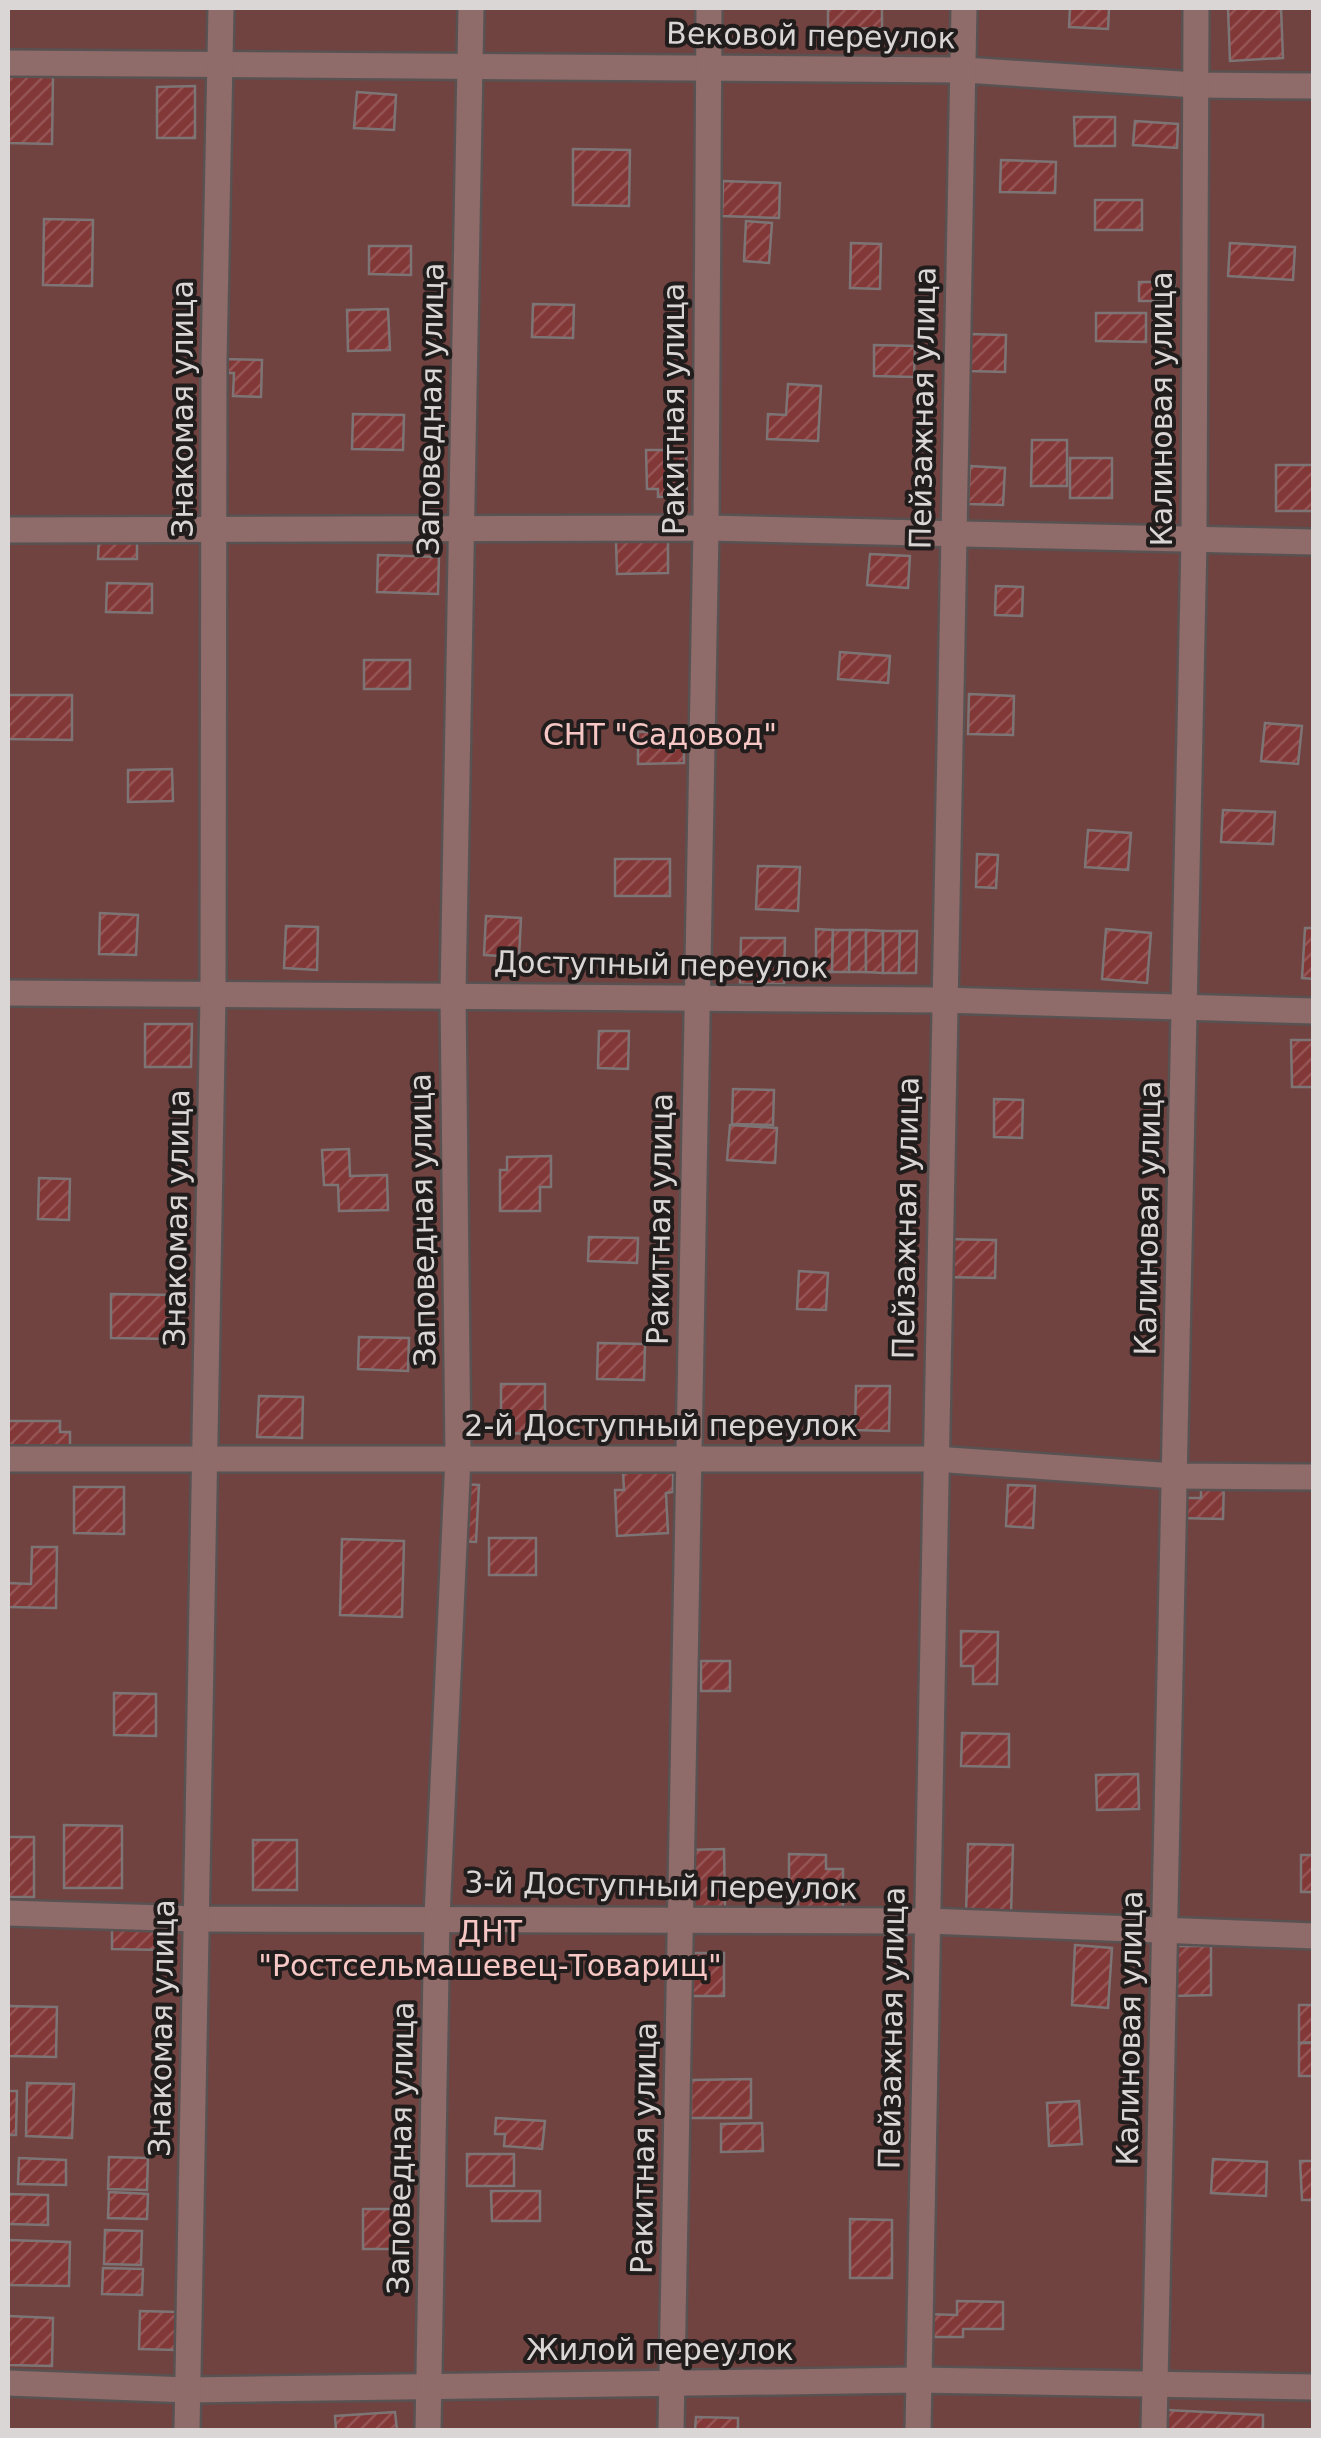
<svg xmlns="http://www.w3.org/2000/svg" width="1321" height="2438" viewBox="0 0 1321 2438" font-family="'DejaVu Sans',sans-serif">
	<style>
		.green { fill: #704240 }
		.building { fill: url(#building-hatch); stroke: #7d7575; stroke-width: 2.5 }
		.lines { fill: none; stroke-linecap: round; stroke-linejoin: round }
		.minor-casing { stroke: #595252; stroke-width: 30 }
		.minor { stroke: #8f6b69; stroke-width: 25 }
		.labels { text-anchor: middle; stroke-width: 8; stroke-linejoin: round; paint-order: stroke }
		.street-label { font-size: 30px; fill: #dbd6d6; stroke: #211d1d }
		.park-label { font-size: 30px; fill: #f6c7c4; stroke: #211d1d }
	</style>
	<defs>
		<pattern id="building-hatch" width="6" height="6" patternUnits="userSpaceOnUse" patternTransform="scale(2.5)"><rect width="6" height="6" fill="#833838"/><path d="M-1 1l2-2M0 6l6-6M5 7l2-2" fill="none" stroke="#945454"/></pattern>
	</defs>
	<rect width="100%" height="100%" fill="#3c3535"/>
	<rect class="green" x="8" y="8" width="1305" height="2422"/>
	<g class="building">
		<path d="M828,8h54v20l-54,1z"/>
		<path d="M1070,8h39l-1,21 -39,-2z"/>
		<path d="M1228,8h53l2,50 -53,3z"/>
		<path d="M8,76l45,1 -1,67 -44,-1z"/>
		<path d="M195,86v52h-38v-51z"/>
		<path d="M357,92l39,3 -2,35 -40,-2z"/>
		<path d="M1074,117h41v29h-40z"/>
		<path d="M1135,121l43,3 -1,24 -44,-3z"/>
		<path d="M573,149l57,1 -1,56 -56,-1z"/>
		<path d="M1001,160l55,2 -1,31 -55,-1z"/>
		<path d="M723,181l57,2 -1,35 -57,-2z"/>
		<rect x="1095" y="200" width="47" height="30"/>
		<path d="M44,219l49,1 -1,66 -49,-1z"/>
		<path d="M746,221l26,2 -3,40 -25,-2z"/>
		<path d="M851,243l30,1 -1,45 -30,-1z"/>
		<path d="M1230,243l65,4 -2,33 -65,-4z"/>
		<path d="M369,246h42v29l-42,-1z"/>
		<path d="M1139,282h36l-1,19h-35z"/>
		<path d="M533,304l41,1 -1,33 -41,-1z"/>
		<path d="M388,309l2,41 -42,1 -1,-41z"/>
		<path d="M1096,313h50v29l-50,-1z"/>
		<path d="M969,334l37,1 -1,37 -37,-1z"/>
		<path d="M874,345l41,1 -1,31 -40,-1z"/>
		<path d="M220,359l42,1 -1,37 -28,-1 1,-23h-14z"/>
		<path d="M788,384l33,2 -3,55 -51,-2 1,-25 18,1z"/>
		<path d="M353,414l51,1 -1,35 -51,-1z"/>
		<path d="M1032,440h35v46h-36z"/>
		<path d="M646,450h40l1,46 -29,1v-8h-11z"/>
		<rect x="1070" y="458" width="42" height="40"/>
		<rect x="1276" y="465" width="38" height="46"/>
		<path d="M970,466l35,2 -2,37 -35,-1z"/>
		<path d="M99,536h38v23h-39z"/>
		<path d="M668,541v32l-51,1 -1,-32z"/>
		<path d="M870,554l40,2 -2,32 -41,-3z"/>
		<path d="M378,555l61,2 -1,37 -61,-2z"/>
		<path d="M107,583l45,1v29l-46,-1z"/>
		<path d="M996,586l27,1 -1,29 -27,-1z"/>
		<path d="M840,652l50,4 -2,27 -50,-4z"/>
		<rect x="364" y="660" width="46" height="29"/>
		<path d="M969,694l45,2 -1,39 -45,-1z"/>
		<path d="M8,695h64v45l-64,-1z"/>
		<path d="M1265,723l37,3 -4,38 -37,-3z"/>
		<path d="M684,731v32l-46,1v-32z"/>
		<path d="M172,769l1,32 -45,1v-32z"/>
		<path d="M1223,810l52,2 -2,32 -52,-2z"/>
		<path d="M1088,830l43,3 -3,37 -43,-3z"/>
		<path d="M977,854l21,1 -2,33 -20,-1z"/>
		<rect x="615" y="859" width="55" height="37"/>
		<path d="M758,866l42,1 -2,44 -42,-2z"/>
		<path d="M100,913l38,2 -2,40 -37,-1z"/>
		<path d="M486,916l35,2 -2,39 -35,-2z"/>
		<path d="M286,926l32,1 -1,43 -33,-2z"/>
		<path d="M1305,928h9v51l-12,-1z"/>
		<path d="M816,929l17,1 -1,42 -16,-1z"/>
		<path d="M1106,929l45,4 -4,50 -45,-4z"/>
		<path d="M833,930h17l-1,42h-17z"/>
		<path d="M850,930h16v42h-17z"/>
		<path d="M866,930l17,1v42l-17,-1z"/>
		<path d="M883,931h17l-1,42h-16z"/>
		<path d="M900,931h17l-1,42h-17z"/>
		<path d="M741,938h44l-1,46h-44z"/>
		<path d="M145,1024h47l-1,43h-46z"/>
		<path d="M599,1031h30l-1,38 -30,-1z"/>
		<path d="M1291,1040h23v47h-22z"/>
		<path d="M733,1089l41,1 -1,35 -41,-1z"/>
		<path d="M994,1099l29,1 -1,38 -28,-1z"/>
		<path d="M730,1125l47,3 -2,35 -48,-3z"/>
		<path d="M349,1149l1,27 37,-1 1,35 -49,1 -1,-26h-14l-2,-35z"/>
		<path d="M551,1156v31h-11v24h-40v-41h7v-13z"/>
		<path d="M39,1178l31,1 -1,41 -31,-1z"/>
		<path d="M589,1237l49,1 -1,25 -49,-2z"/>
		<path d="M942,1239l54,1 -1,38 -54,-1z"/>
		<path d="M799,1271l29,2 -2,37 -29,-1z"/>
		<path d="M111,1294l63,1 -1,44 -62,-1z"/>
		<path d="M359,1337l50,1 -1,33 -50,-2z"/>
		<path d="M598,1343l47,1 -1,36 -47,-1z"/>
		<path d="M501,1384h44v50l-44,-1z"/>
		<path d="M856,1386h34l-1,45 -34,-1z"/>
		<path d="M259,1396l44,1 -1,41 -45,-1z"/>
		<path d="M8,1421h52v11h10v21h-62z"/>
		<path d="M673,1471v21l-7,1 2,40 -51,3 -2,-46h9l-1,-17z"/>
		<path d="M1201,1478l23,1 -1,40 -43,-1v-20h21z"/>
		<path d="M461,1484l18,1 -3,57 -18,-1z"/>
		<path d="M1008,1485l27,1 -2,42 -27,-2z"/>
		<path d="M74,1487h50v47l-50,-1z"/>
		<rect x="489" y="1538" width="47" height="37"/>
		<path d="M342,1539l62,2 -2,76 -62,-2z"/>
		<path d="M32,1547h25l-1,61 -48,-1v-24l23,1z"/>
		<path d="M961,1631l37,1 -1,52h-24v-18h-12z"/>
		<rect x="701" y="1661" width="29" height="30"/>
		<path d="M114,1693l42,1v42l-42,-1z"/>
		<path d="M962,1733l47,1v33l-48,-1z"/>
		<path d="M1138,1774l1,35 -42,1 -1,-35z"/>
		<path d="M64,1825l58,1v62h-58z"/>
		<rect x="8" y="1837" width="26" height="60"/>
		<rect x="253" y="1840" width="44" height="50"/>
		<path d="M968,1844l45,1 -2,69 -45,-1z"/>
		<path d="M724,1849l1,58 -41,1 -1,-58z"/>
		<path d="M789,1854l37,1v14h17v39l-45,-1v-10h-9z"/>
		<rect x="1301" y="1855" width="13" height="37"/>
		<path d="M112,1921h52v29l-52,-1z"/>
		<path d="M1075,1945l37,3 -4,60 -36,-3z"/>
		<path d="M1174,1946h37v49l-37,1z"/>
		<rect x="686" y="1953" width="38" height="43"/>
		<path d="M1299,2005h15v37l-15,1z"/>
		<path d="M8,2006l49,1 -1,50 -48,-1z"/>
		<rect x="1299" y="2043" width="15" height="33"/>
		<path d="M751,2079v39h-60v-38z"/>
		<path d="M27,2083l47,1 -2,54 -46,-2z"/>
		<path d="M8,2091h9l-1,44h-8z"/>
		<path d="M1079,2101l3,43 -33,2 -2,-43z"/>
		<path d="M496,2118l49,3 -3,28 -38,-3 1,-12h-10z"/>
		<path d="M762,2123l1,28 -42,1v-28z"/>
		<rect x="467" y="2154" width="47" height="32"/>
		<path d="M109,2157l39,1 -1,32 -39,-1z"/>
		<path d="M19,2158l47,2v25l-48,-1z"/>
		<path d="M1213,2159l54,3 -1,34 -55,-3z"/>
		<path d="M1300,2161h14v39h-12z"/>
		<path d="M491,2191h49v30h-48z"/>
		<path d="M109,2192l39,2 -1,25 -39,-1z"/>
		<path d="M8,2194l40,1v30l-40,-1z"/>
		<rect x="363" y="2209" width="34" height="40"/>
		<path d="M850,2219l42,1v58h-42z"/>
		<path d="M105,2230l37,1 -1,34 -37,-1z"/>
		<path d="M8,2240l62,2 -1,44 -61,-1z"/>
		<path d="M103,2268l40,1 -1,26 -40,-1z"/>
		<path d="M957,2301l46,1v27h-40v8h-38v-23l32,1z"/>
		<path d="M140,2311l38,1 -2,38 -37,-1z"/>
		<path d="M8,2316l45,2 -1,48 -44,-1z"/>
		<path d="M1167,2410l96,5v15h-97z"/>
		<path d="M395,2412l2,18h-61l-1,-14z"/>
		<path d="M696,2417l42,1v12h-43z"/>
	</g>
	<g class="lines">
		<defs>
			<g id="minor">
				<path d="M8,63l956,7 232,15 118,1"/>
				<path d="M8,530l698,-2 608,14"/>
				<path d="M8,993l935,7 371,11"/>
				<path d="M8,1459h927l240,17 139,1"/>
				<path d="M8,1913l188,6 731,2 387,15"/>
				<path d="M8,2383l180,7 730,-10 396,7"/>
				<path d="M187,2430l26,-1434 1,-635 7,-353"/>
				<path d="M428,2430l9,-514 21,-459 -5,-463 18,-986"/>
				<path d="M671,2430l35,-1902 3,-520"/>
				<path d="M918,2430l46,-2422"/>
				<path d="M1154,2430l40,-1890 2,-532"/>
			</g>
		</defs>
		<use href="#minor" class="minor-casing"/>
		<use href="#minor" class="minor"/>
	</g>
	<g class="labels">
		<g class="street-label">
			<text transform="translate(811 36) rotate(1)" y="10">Вековой переулок</text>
			<text transform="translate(923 408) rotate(-89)" y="10">Пейзажная улица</text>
			<text transform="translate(183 409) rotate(-90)" y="10">Знакомая улица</text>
			<text transform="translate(431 409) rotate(-89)" y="10">Заповедная улица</text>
			<text transform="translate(674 409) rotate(-90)" y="10">Ракитная улица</text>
			<text transform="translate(1162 409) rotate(-90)" y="10">Калиновая улица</text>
			<text transform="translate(661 965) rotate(1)" y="10">Доступный переулок</text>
			<text transform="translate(177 1218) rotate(-89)" y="10">Знакомая улица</text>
			<text transform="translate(906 1218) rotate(-89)" y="10">Пейзажная улица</text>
			<text transform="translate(1148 1218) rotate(-89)" y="10">Калиновая улица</text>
			<text transform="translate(660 1219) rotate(-89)" y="10">Ракитная улица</text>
			<text transform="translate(423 1220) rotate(-91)" y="10">Заповедная улица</text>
			<text x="661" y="1436">2-й Доступный переулок</text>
			<text transform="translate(661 1886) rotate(1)" y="10">3-й Доступный переулок</text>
			<text transform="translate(162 2028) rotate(-89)" y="10">Знакомая улица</text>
			<text transform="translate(892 2028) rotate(-89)" y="10">Пейзажная улица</text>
			<text transform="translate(1130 2028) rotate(-89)" y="10">Калиновая улица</text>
			<text transform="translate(401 2148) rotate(-89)" y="10">Заповедная улица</text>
			<text transform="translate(644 2148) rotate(-89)" y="10">Ракитная улица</text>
			<text x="660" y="2360">Жилой переулок</text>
		</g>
		<g class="park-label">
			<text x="660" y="745">СНТ "Садовод"</text>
			<text x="490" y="1942">ДНТ<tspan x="490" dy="34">"Ростсельмашевец-Товарищ"</tspan></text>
		</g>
	</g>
	<rect width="1321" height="2438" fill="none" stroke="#dbd6d6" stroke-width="20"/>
</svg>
